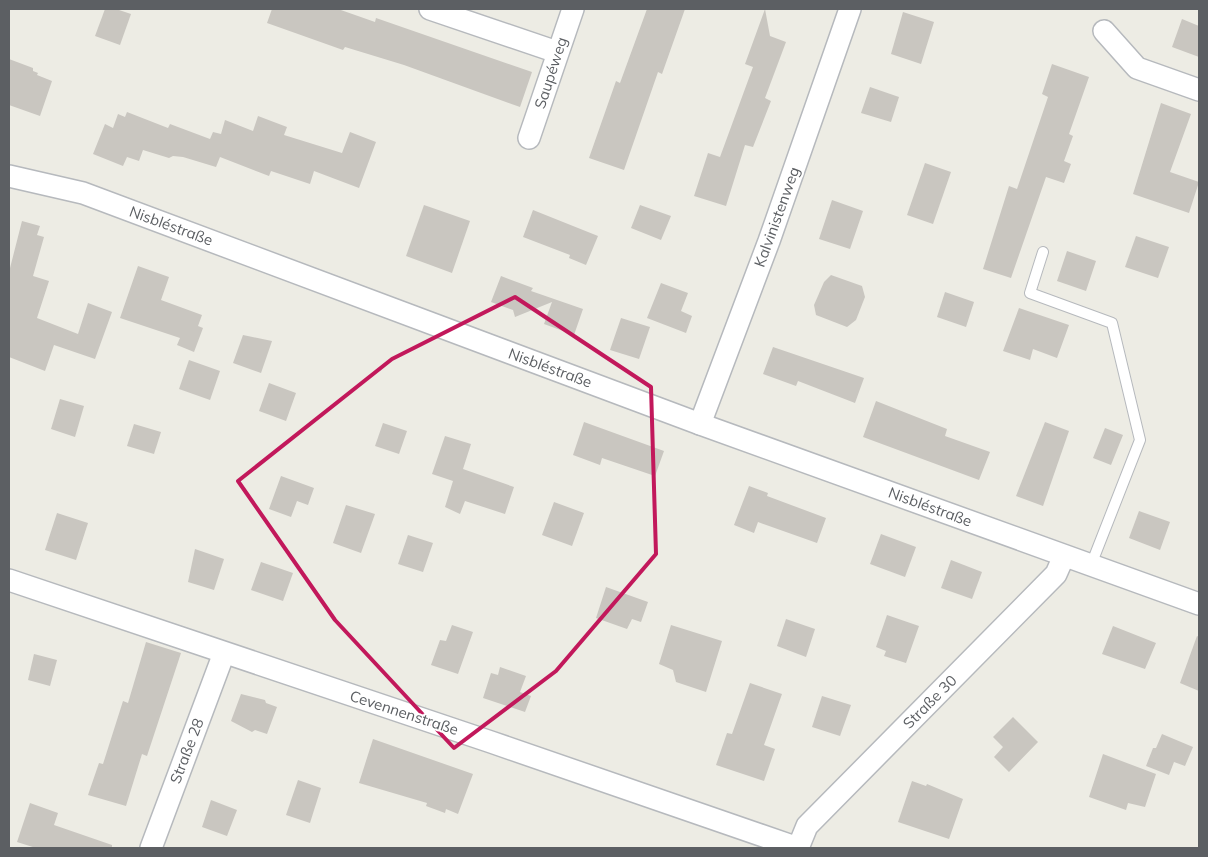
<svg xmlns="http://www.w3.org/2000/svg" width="1208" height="857" viewBox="0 0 1208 857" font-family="Mulish,sans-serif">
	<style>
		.building { fill: #c9c6c0 }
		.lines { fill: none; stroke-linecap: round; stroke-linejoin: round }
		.lane-casing { stroke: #b6b9bd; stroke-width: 12 }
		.street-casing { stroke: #b6b9bd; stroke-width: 24 }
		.lane { stroke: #fff; stroke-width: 10 }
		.street { stroke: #fff; stroke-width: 21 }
		.marked { fill: none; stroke: #c2185b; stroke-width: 4; stroke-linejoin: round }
		.labels { text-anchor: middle; stroke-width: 4; stroke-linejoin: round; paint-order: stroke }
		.street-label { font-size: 15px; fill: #5c5f63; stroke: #fff }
	</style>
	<rect width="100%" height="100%" fill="#edece4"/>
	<g class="building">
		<path d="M105,9h11l15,5 -11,31 -25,-9z"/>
		<path d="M272,9h66l37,13 1,-4 156,54 -12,35 -116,-42 -59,-18 -2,3 -76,-27z"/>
		<path d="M647,9h38l-23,65 -4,-2 -34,98 -35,-12 27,-77 4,2z"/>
		<path d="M765,9l5,27 16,6 -21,56 6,3 -18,46 -8,-2 -19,61 -32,-10 14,-43 12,4 33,-90 -8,-3z"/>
		<path d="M903,12l31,10 -13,42 -30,-10z"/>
		<path d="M1182,19l17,7v31l-27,-10z"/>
		<path d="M9,59l24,9v3l5,2 -1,2 15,6 -12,35 -31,-11z"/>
		<path d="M1052,64l37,13 -20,57 4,2 -9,25 7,3 -7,19 -18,-6 -35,101 -28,-9 26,-83 8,3 31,-92 -6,-3z"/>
		<path d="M870,87l29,10 -8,25 -30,-9z"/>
		<path d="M1161,103l30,11 -21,58 29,10 -10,31 -56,-19z"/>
		<path d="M127,112l41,16 2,-4 40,15 3,-7 8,2 4,-14 28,11 5,-15 29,11 -3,8 58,18 8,-21 26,10 -17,46 -45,-17 -4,13 -39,-13 -2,5 -49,-19 -4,10 -33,-10 -10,-1 -4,2 -26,-8 -4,11 -12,-4 -4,9 -30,-12 12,-30 8,4 5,-14 7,3z"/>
		<path d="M925,163l26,9 -18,52 -26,-9z"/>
		<path d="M832,200l31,11 -13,38 -31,-10z"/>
		<path d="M424,205l46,16 -18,52 -46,-17z"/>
		<path d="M640,205l31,11 -10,24 -30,-12z"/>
		<path d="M533,210l65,26 -12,29 -17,-7 1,-3 -47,-18z"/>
		<path d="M22,221l18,5 -3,9 7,2 -11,39 16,5 -12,37 41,16 10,-31 24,9 -17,47 -41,-14 -9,26 -36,-14v-85z"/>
		<path d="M1136,236l33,11 -11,31 -33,-11z"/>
		<path d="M1067,251l29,10 -10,30 -29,-10z"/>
		<path d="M138,266l31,11 -8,23 41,15 -4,11 5,2 -9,24 -17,-7 3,-7 -60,-20z"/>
		<path d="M831,275l31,11 3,11 -9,23 -9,7 -31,-12 -2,-10 10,-23z"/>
		<path d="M501,276l32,12 -2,3 52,18 -9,26 -30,-11 8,-22 -37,15 -2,-7 -22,-8z"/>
		<path d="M661,283l27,10 -7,18 11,5 -6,17 -39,-15z"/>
		<path d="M945,292l29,10 -8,25 -29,-10z"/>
		<path d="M1019,308l50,17 -12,33 -24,-9 -3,11 -27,-9z"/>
		<path d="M621,318l29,9 -11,32 -29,-9z"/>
		<path d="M243,335l29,6 -11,32 -28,-10z"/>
		<path d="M773,347l91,31 -9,25 -57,-22 -2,5 -33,-12z"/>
		<path d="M189,360l31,11 -10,29 -31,-11z"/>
		<path d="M269,383l27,10 -10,28 -27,-10z"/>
		<path d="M60,399l24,7 -9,31 -24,-8z"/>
		<path d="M876,401l71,28 -2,7 45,16 -11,28 -116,-43z"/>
		<path d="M584,422l80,29 -9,25 -53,-18 -2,7 -27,-10z"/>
		<path d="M1045,422l24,9 -26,75 -27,-10z"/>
		<path d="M383,423l24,8 -8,23 -24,-8z"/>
		<path d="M134,424l27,8 -7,22 -27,-8z"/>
		<path d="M1105,428l18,7 -12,30 -18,-7z"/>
		<path d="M445,436l26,8 -8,25 51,18 -9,27 -40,-13 -5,13 -15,-7 8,-26 -21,-7z"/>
		<path d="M281,476l33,12 -6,17 -11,-4 -6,16 -22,-8z"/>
		<path d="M749,486l19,7 -1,3 59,22 -9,25 -59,-21 -4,11 -20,-8z"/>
		<path d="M554,502l30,11 -12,33 -30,-11z"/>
		<path d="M346,505l29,9 -14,39 -28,-10z"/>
		<path d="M1139,511l31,11 -10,28 -31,-12z"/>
		<path d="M57,513l31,10 -12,37 -31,-10z"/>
		<path d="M881,534l35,13 -11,30 -35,-13z"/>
		<path d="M408,535l25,8 -10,29 -25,-8z"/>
		<path d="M195,549l29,10 -10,31 -26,-8z"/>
		<path d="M951,560l31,12 -10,27 -31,-11z"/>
		<path d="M261,562l32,11 -10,28 -32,-11z"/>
		<path d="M606,587l42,15 -7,20 -9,-3 -5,10 -31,-11z"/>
		<path d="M887,615l32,11 -13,37 -22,-7 2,-5 -10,-4z"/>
		<path d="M786,619l29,10 -9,28 -29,-11z"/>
		<path d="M452,625l21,7 -15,42 -27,-9 9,-25 6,1z"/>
		<path d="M671,625l51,16 -16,51 -30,-10 -3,-12 -14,-6z"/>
		<path d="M1113,626l43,17 -11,26 -43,-15z"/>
		<path d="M1197,636l2,1v54l-19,-8z"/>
		<path d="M146,642l35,11 -34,103 -5,-2 -16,52 -38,-11 11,-32 4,1 20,-63 5,2z"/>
		<path d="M34,654l23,6 -7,26 -22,-6z"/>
		<path d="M500,667l26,9 -6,16 11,4 -6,16 -42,-14 8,-25 7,2z"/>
		<path d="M750,683l32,11 -18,51 11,4 -11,32 -48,-16 11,-32 5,1z"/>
		<path d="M241,694l24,6 1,3 11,4 -10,27 -12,-4 -3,2 -21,-11z"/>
		<path d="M822,696l29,9 -11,31 -28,-9z"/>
		<path d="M1013,717l25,25 -29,30 -15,-15 9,-10 -10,-10z"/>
		<path d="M1162,734l31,13 -8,19 -11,-4 -5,13 -23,-9 7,-18h3z"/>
		<path d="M373,739l100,35 -15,40 -12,-5 -1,4 -19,-7 1,-3 -68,-20z"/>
		<path d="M1103,754l53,20 -11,33 -17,-4 -2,7 -37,-13z"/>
		<path d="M298,780l23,8 -11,35 -24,-8z"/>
		<path d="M912,781l14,5 1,-2 36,15 -14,40 -51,-17z"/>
		<path d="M211,800l26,10 -10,26 -25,-9z"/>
		<path d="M30,803l28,10 -4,12 58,20v3h-76l-19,-6z"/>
	</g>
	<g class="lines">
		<defs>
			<path id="lane" d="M1043,252l-13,41 82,30 28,117 -49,125"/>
			<g id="street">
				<path d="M430,9l127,43"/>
				<path d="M1104,31l33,37 62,22"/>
				<path d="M529,138l44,-129"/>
				<path d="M9,176l74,17 617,231 499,180"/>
				<path d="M700,424l69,-183 81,-232"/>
				<path d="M9,580l482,162 307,106"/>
				<path d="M151,848l73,-195"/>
				<path d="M798,848l9,-22 249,-252 8,-18"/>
			</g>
		</defs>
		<use href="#lane" class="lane-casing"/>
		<use href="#street" class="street-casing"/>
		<use href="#lane" class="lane"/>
		<use href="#street" class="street"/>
	</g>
	<path class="marked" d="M515,297l136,90 5,167 -100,117 -102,77 -119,-128 -97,-139 154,-122z"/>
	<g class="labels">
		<g class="street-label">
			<text transform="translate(551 73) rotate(-72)" y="5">Saupéweg</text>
			<text transform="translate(777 217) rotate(-70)" y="5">Kalvinistenweg</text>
			<text transform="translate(171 226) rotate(20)" y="5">Nisbléstraße</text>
			<text transform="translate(550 368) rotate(20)" y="5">Nisbléstraße</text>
			<text transform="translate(930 507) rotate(20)" y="5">Nisbléstraße</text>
			<text transform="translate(930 702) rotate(-45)" y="5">Straße 30</text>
			<text transform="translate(404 713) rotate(18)" y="5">Cevennenstraße</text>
			<text transform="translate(187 751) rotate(-69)" y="5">Straße 28</text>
		</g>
	</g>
	<rect width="1208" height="857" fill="none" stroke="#5c5f63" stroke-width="20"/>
</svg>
